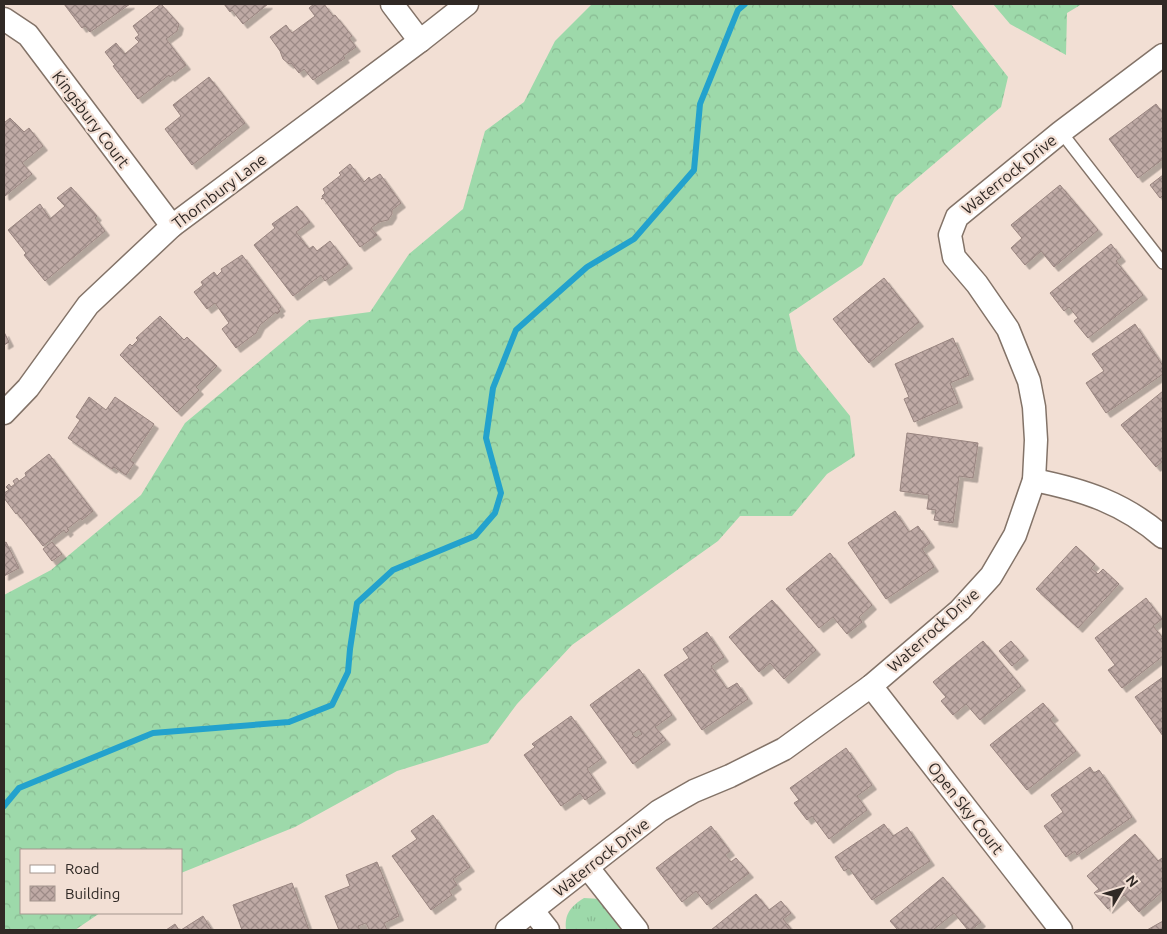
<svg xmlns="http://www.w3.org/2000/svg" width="1167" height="934" viewBox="0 0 1167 934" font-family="Ubuntu,sans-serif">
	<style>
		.grass { fill: url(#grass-tufts) }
		.forest { fill: url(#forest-crowns) }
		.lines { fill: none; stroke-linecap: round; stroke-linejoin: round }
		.stream { stroke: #23a2cd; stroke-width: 6 }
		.building { fill: url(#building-cross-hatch); stroke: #998580; fill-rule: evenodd; filter: url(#shadow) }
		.lane-casing { stroke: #837368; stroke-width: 14 }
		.street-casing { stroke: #837368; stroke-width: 25 }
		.lane { stroke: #fff; stroke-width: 11 }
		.street { stroke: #fff; stroke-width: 22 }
		.labels { text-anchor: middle; stroke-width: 4.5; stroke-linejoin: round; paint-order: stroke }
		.street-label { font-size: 16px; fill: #302925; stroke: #f2dfd4 }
	</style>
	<defs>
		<pattern id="grass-tufts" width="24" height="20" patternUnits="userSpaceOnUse" patternTransform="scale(1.25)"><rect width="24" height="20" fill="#9dd9aa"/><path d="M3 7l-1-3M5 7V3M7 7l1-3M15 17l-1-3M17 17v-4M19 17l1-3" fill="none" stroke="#88ba92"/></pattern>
		<pattern id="forest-crowns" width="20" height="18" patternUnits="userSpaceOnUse" patternTransform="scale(1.25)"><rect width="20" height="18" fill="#9dd9aa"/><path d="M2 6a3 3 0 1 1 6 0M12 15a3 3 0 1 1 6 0" fill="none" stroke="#88ba92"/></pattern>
		<pattern id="building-cross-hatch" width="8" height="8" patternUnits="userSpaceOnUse" patternTransform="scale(1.25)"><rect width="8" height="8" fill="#bfaaa5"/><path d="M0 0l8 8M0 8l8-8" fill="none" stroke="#9c8a86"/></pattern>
		<filter id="shadow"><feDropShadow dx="4.5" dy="4.5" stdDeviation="0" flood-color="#0004"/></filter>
	</defs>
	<rect width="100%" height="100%" fill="#f2dfd4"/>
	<path class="grass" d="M584,898l17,1 27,31h-62c-2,-16 5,-24 18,-32z"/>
	<g class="forest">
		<path d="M592,4h359l57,73 -7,30 -106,90 -33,68 -73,49 8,36 53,66 5,40 -28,18 -35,42h-52l-22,25 -146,104 -55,59 -29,39 -91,28 -102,56 -114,46v-23h-160v63h79l-25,17h-71v-335l47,-25 90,-75 44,-72 124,-103 61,-8 39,-58 54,-45 22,-78 39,-29 31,-61z"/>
		<path d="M993,4h89l-15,9 -1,42 -56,-31z"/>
	</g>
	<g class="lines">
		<path class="stream" d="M4,806l15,-18 134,-55 136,-11 43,-17 16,-33 2,-23 7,-46 36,-33 82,-34 20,-23 6,-20 -15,-55 7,-50 23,-58 71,-63 47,-28 60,-69 6,-66 38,-94 7,-6"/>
	</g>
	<g class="building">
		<path d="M64,4h66l-40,28 -5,-6 -3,2z"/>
		<path d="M161,4l18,20 -2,7 -11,8 20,26 -16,12 -1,-2 -31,24 -25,-33 2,-1 -10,-13 11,-9 9,11 14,-12 -4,-4 4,-3 -6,-9z"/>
		<path d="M224,4h44l-25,20 -11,-14 -2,2z"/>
		<path d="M314,4h10l9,12 2,-1 17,21 -3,2 7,9 -13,9 2,2 -32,22 -9,-11 -5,4 -8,-10 -2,1 -6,-5 -3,-8 -10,-14 16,-12 6,8 23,-17 -6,-8z"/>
		<path d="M209,77l36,46 -53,42 -27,-36 16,-13 -8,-11z"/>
		<path d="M1156,104l7,9v46l-25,19 -29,-39z"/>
		<path d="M10,118l14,14 5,-4 14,18 -21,17 10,11 -27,22 -1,-2v-71z"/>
		<path d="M350,164l14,18 5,-5 2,3 9,-6 21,29 -9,7v4l-4,6 -9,2 -8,6 6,7 -17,12 -37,-49 -2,1 2,-1 -1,-2 3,-3 -2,-4 18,-14 -2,-2z"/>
		<path d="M1163,175v20l-3,3 -10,-13z"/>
		<path d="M1060,185l38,45 -44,37 -13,-16 -16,14 -14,-17 11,-10 -11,-13z"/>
		<path d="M71,187l26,29 -2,2 10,13 -60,50 -21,-26 2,-2 -18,-23 32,-26 10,15 15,-13 -8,-8z"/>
		<path d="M297,206l13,16 -14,10 13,17 4,-3 4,5 13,-10 18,23 -23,17 -4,-6 -28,21 -39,-51 21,-17 -3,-4z"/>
		<path d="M1111,244l10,13 -5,4 27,34 -55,43 -14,-17 4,-3 -9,-11 -5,4 -14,-18z"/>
		<path d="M242,255l39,52 -3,2 2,2 -3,3 -1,-2 -16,13 -4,8 -20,15 -14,-19 7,-6 -14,-20 -8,6 -13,-17 9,-7 -2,-3 13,-10 3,4 5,-5 -1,-2z"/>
		<path d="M884,278l35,44 -50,41 -36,-44z"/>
		<path d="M160,316l24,24 3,-3 30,29 -21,21 3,3 -22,22 -57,-57 10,-11 2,2 6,-6 -2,-2z"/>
		<path d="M1135,324l28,42v8l-57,39 -20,-30 18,-12 -12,-17z"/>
		<path d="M4,332l5,10 -5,3z"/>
		<path d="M953,338l16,37 -19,8 8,20 -44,19 -10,-23 5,-2 -14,-33z"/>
		<path d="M1163,391v70l-7,6 -35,-42z"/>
		<path d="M89,397l17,13 9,-13 39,27 -24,36 4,3 -8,12 -12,-8 -2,2 -44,-31 12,-18 -4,-3z"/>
		<path d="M907,433l71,10 -5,35 -14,-2 -6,47 -19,-3 2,-10 -9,-1 2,-14 -29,-4z"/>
		<path d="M49,454l44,57 -11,9 -1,-2 -14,11 2,1 -3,3 -2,-3 -21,16 -26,-33 -1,1 -12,-16v-5l5,-3 -3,-3 3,-3 2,3 4,-3 -2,-3 4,-3 2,3 7,-5 -1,-3z"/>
		<path d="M895,511l14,21 9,-6 12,17 -8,6 12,18 -48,32 -38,-56z"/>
		<path d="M6,542l13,26 -15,8v-33z"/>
		<path d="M52,542l10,12 -10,7 -9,-12z"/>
		<path d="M1076,546l19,18 -4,4 7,6 5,-5 16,15 -41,44 -42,-39z"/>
		<path d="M830,553l42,52 -13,12 3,5 -15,12 -14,-17 -14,11 -33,-39z"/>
		<path d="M1146,598l16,21 -9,7 10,12v18l-41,32 -14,-18 7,-5 -20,-27z"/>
		<path d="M772,600l44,50 -32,29 -14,-16 -11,9 -30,-35z"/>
		<path d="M707,632l17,25 -13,9 16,23 10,-6 11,16 -46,31 -38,-55 25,-17 -6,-9z"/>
		<path d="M983,641l38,45 -41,34 -14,-16 -13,11 -12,-14 5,-4 -13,-15z"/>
		<path d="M1011,641l13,15 -12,10 -13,-15z"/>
		<path d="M639,669l33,46 -17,12 11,13 -33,24 -43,-59zM639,729l3,5 -6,4 -4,-4z"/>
		<path d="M1163,677v59l-28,-39z"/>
		<path d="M1043,703l11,13 -4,3 26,32 -49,39 -37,-45z"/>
		<path d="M571,716l31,42 -15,11 14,20 -16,11 -5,-7 -19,13 -37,-51 11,-8 -3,-3z"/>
		<path d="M846,748l26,37 -15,11 10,14 -38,29 -17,-23 -5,4 -13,-17 5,-3 -9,-12z"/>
		<path d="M1090,767l4,6 5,-3 33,47 -55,38 -2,-4 -9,6 -22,-31 19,-14 -12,-17z"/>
		<path d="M433,815l37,52 -17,12 4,6 -8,6 3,4 -21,15 -39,-54 25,-17 -6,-8z"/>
		<path d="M884,824l9,12 14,-9 23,34 -58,39 -23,-32 -5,3 -9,-14z"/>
		<path d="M711,826l19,25 -5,4 6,7 5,-4 13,15 -42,32 -11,-14 -14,11 -26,-34z"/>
		<path d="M1135,834l23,27 4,-3 1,1v32l-24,21 -15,-17 -16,14 -14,-16 5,-4 -12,-13z"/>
		<path d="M377,862l22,54 -15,7 3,7h-20l2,-1 -3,-6 -8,3 2,4h-21l-14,-34 25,-10 -4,-11z"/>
		<path d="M943,877l38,45 -10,8h-3l-14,-17 -21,17h-35l-8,-9z"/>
		<path d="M292,883l17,47h-67l-9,-25z"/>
		<path d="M756,894l13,16 12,-9 10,12 -8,6 9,11h-81z"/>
		<path d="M203,916l9,14h-31z"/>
		<path d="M1163,921v9h-16z"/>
		<path d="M175,924l4,6h-13z"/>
	</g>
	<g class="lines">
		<defs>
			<path id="lane" d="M1061,132l102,131"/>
			<g id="street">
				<path d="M392,4l28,37"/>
				<path d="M4,19l24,16 144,191"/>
				<path d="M4,413l24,-25 60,-83 84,-79 248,-185 47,-37"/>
				<path d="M1034,480c50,10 90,23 129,57"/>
				<path d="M871,686l190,244"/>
				<path d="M588,868l49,62"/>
				<path d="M533,911l15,19"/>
				<path d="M507,930l152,-119 35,-20 36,-15 54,-27 87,-63 89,-76 31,-34 24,-41 19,-55 2,-40 -2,-33 -5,-26 -21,-52 -31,-45 -23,-27 -4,-22 7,-18 104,-85 102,-77"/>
			</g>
		</defs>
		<use href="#lane" class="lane-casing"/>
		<use href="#street" class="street-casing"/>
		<use href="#lane" class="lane"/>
		<use href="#street" class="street"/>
	</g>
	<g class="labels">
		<g class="street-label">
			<text transform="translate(91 119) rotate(53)" y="6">Kingsbury Court</text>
			<text transform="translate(1009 174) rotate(-39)" y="6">Waterrock Drive</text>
			<text transform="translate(219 191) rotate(-37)" y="6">Thornbury Lane</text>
			<text transform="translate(933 630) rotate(-42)" y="6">Waterrock Drive</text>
			<text transform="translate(966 808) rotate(52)" y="6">Open Sky Court</text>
			<text transform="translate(601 857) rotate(-38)" y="6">Waterrock Drive</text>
		</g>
	</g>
	<rect width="1167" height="934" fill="none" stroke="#302925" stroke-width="10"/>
	<rect x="20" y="849" width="162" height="65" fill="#f2dfd4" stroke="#a4968e"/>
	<rect x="30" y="865" width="25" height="8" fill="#ffffff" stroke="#a4968e"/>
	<text x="65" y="874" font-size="15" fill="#302925">Road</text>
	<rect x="30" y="886" width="25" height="15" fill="url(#building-cross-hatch)" stroke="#a4968e"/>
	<text x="65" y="899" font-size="15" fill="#302925">Building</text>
	<g transform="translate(1122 889) rotate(52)" stroke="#f2dfd4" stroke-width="4" paint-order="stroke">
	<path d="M0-4L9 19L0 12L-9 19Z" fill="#302925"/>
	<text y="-8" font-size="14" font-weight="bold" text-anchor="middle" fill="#302925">N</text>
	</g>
</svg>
